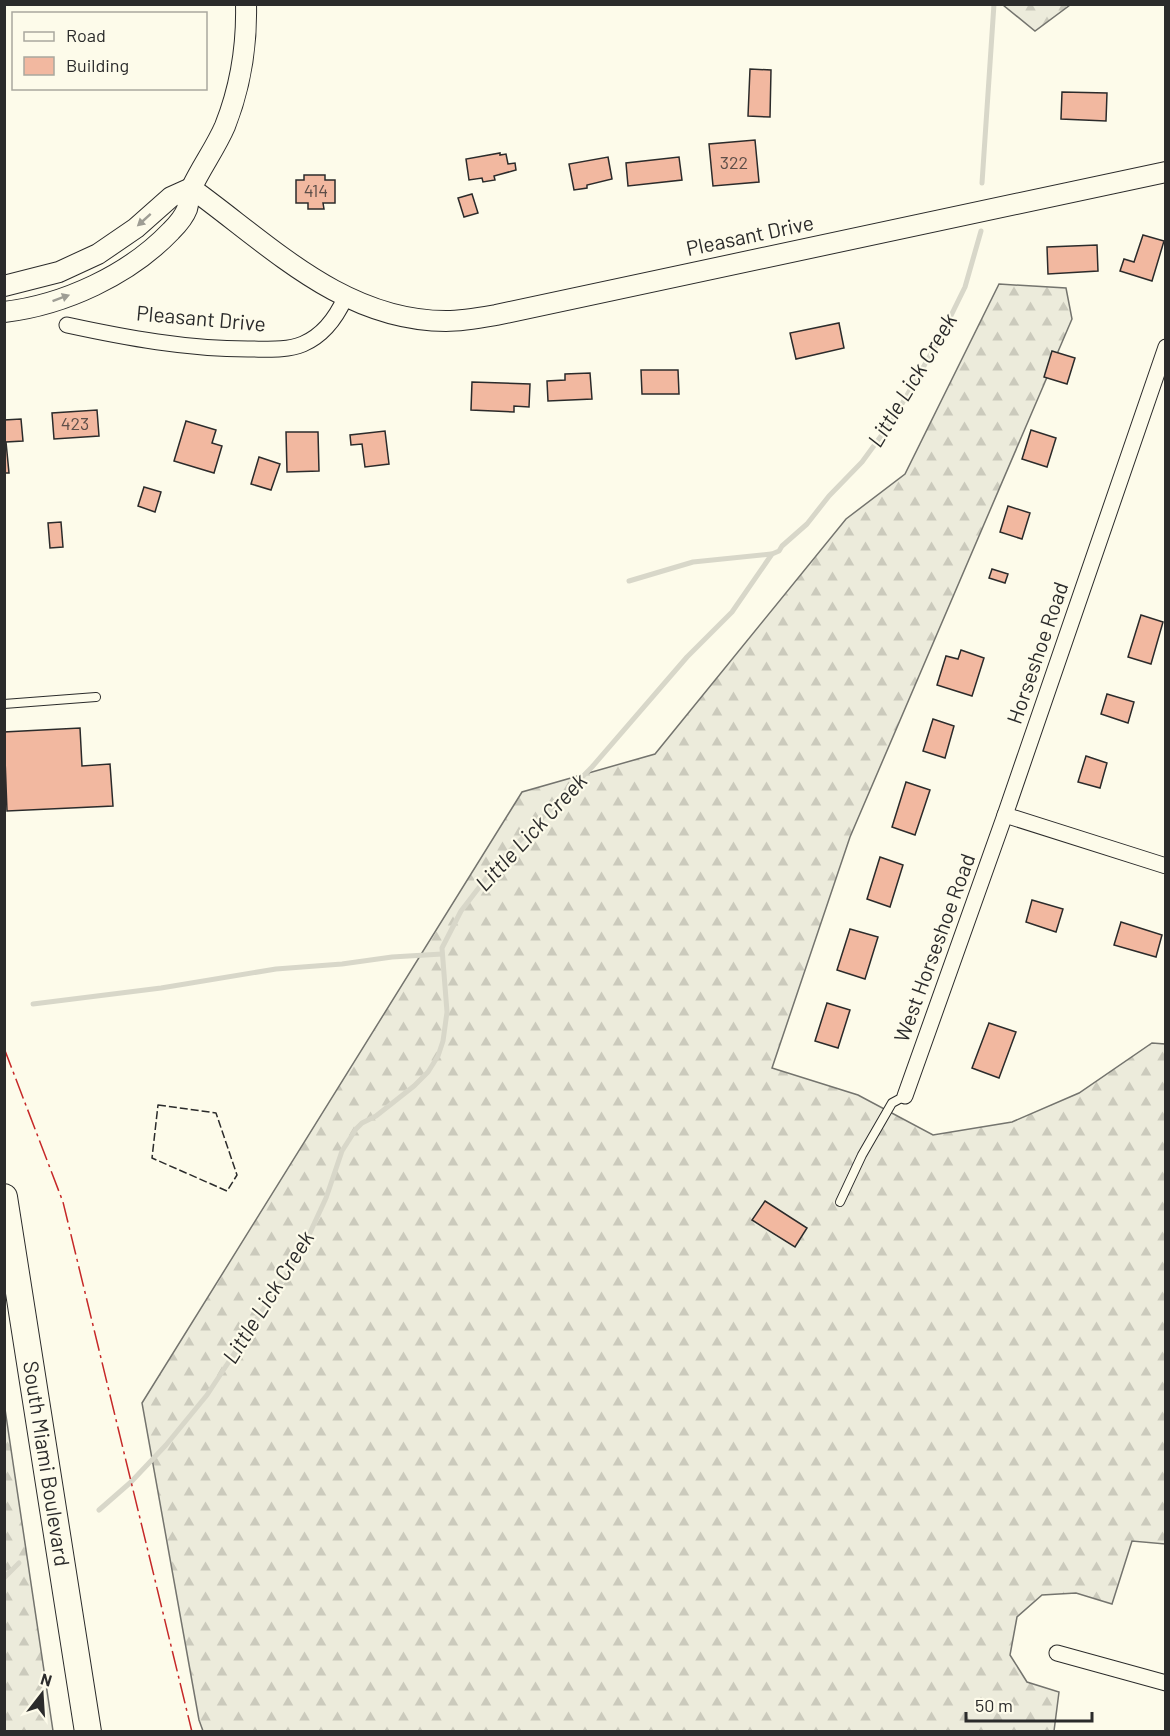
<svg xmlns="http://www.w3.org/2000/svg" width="1170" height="1736" viewBox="0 0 1170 1736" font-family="Barlow,sans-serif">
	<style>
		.forest { fill: url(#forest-firs); stroke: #74746e; stroke-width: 1.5 }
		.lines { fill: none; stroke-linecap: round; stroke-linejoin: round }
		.stream { stroke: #d8d7c9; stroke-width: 5 }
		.building { fill: #f2b8a0; stroke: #2b2b2b; stroke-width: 1.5 }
		.service-casing { stroke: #2b2b2b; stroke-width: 10 }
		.minor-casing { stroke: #2b2b2b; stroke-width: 17 }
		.tertiary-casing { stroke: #2b2b2b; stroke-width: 22 }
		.trunk-casing { stroke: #2b2b2b; stroke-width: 28 }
		.service { stroke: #fdfbea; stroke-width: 8 }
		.minor { stroke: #fdfbea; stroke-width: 15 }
		.tertiary { stroke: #fdfbea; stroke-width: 20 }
		.trunk { stroke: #fdfbea; stroke-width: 26 }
		.fence { stroke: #2b2b2b; stroke-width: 1.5; stroke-dasharray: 8 3; stroke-linecap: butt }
		.power { stroke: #c62828; stroke-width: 1.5; stroke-dasharray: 21 4.5 3 4.5; stroke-linecap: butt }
		.oneway { fill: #9e9d94 }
		.labels { text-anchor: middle; stroke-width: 4.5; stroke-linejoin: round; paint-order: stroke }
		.number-label { font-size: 18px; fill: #5d4e48 }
		.street-label { font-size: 21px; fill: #2b2b2b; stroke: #fdfbea }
		.water-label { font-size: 22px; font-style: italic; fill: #2b2b2b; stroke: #fdfbea }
	</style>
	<defs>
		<pattern id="forest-firs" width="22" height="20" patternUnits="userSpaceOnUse" patternTransform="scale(1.5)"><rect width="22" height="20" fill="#ecebdb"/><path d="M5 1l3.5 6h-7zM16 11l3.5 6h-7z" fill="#cbcabc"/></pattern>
	</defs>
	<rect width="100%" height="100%" fill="#fdfbea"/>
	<g class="forest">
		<path d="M1003,5h67l-35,26z"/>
		<path d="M999,284l67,4 6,31 -222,518 -78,231 86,27 75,40 79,-13 67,-29 73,-50 13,1v500l-33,-3 -20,63 -36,-11 -34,2 -25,22 -7,38 17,27 32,10 -5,39h-851l-4,-11 -57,-317 380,-611 133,-38 191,-235 59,-45z"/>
		<path d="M5,1409l48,322h-48z"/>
	</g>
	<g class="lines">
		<g class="stream">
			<path d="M982,183l12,-179"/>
			<path d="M629,581l64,-19 78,-8"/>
			<path d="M33,1004l128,-16 115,-19 66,-5 50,-7 50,-3"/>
			<path d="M99,1510l32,-28 35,-37 41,-50 95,-145 24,-52 16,-47 14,-22 6,-6 14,-7 38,-30 14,-14 10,-16 5,-15 4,-29 -5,-64 19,-37 36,-47 95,-97 95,-110 45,-45 40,-58 7,-3 3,-5 25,-22 22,-28 33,-34 30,-41 47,-81 26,-53 16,-56"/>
			<path d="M4,1578l15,-15"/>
		</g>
	</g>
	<g class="building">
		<path d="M750,69l21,1 -1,47 -22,-1z"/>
		<path d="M1062,92l45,1 -1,28 -45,-2z"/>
		<path d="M755,140l4,42 -46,4 -4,-42z"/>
		<path d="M500,153v2l6,-1 2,10 7,-1 1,7 -22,6 1,4 -12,2 -1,-4 -13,2 -3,-21z"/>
		<path d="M608,157l4,22 -25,6v3l-13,2 -5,-26z"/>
		<path d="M679,157l3,23 -54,6 -2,-23z"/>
		<path d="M304,175h21v5h10v23h-12l1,6h-16v-6h-12v-23h8z"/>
		<path d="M472,194l6,19 -14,4 -6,-19z"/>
		<path d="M1143,235l21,6 -12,40 -32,-10 4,-12 10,3z"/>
		<path d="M1097,245l1,26 -50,3 -1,-27z"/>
		<path d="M839,323l5,25 -48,11 -6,-26z"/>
		<path d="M1052,351l23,7 -8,26 -23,-7z"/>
		<path d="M641,370h37l1,24h-37z"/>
		<path d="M590,373l2,26 -44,2 -1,-20 18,-1v-6z"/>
		<path d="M472,382l58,2 -1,23 -15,-1v6l-43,-2z"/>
		<path d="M97,410l2,26 -45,3 -2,-26z"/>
		<path d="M21,419l2,22 -17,1 3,31h-5v-53z"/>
		<path d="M186,421l30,9 -4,13 10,3 -8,27 -40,-12z"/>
		<path d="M1031,430l25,8 -9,29 -25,-8z"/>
		<path d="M385,431l4,33 -24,3 -3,-23 -11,1 -1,-10z"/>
		<path d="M286,432h32l1,39 -32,1z"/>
		<path d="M259,457l21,7 -9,26 -20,-6z"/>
		<path d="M144,487l17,5 -6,20 -17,-6z"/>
		<path d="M1008,506l22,7 -8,26 -22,-7z"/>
		<path d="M61,522l2,25 -13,1 -2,-25z"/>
		<path d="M992,569l16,5 -3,9 -16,-5z"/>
		<path d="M1141,615l22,7 -12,42 -23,-7z"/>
		<path d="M961,650l23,8 -12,38 -35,-11 9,-29 12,3z"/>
		<path d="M1107,694l27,8 -6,21 -27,-9z"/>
		<path d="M933,719l21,7 -9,32 -22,-7z"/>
		<path d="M80,728l2,38 28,-2 3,42 -106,5 -3,-79z"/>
		<path d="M1086,756l21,7 -7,25 -22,-6z"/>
		<path d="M906,782l24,8 -15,45 -23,-8z"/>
		<path d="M880,857l23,8 -13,42 -23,-8z"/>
		<path d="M1032,900l31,9 -7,23 -30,-10z"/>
		<path d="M1121,922l41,13 -6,22 -42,-12z"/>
		<path d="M850,929l28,8 -13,42 -28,-9z"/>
		<path d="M827,1003l23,7 -12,38 -23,-7z"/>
		<path d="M989,1023l27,9 -17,46 -27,-10z"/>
		<path d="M765,1201l42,27 -12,19 -43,-27z"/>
	</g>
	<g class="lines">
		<defs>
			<g id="service">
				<path d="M4,704l92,-7"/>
				<path d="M840,1202l22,-47 30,-52 13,-7"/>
			</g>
			<g id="minor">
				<path d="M67,325c60,13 120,24 181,24 19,0 38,2 55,-5 21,-9 33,-26 42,-46"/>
				<path d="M1005,815l161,51"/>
				<path d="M905,1096l100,-281 161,-468"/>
				<path d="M1057,1653l109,30"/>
			</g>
			<g id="tertiary">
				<path d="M191,188c79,57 152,133 255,133 17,0 33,-3 50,-6l670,-143"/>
				<path d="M4,286l55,-14 39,-18 38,-26 35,-31 20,-9"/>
				<path d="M4,312c60,-7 125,-37 167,-81 6,-6 13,-14 16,-22 2,-7 2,-16 5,-22 10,-21 24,-40 33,-61 15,-38 22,-81 21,-122"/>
			</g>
			<g id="trunk">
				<path id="s1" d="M4,1197l84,535"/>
			</g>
		</defs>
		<use href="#service" class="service-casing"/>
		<use href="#minor" class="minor-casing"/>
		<use href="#tertiary" class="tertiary-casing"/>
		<use href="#trunk" class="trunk-casing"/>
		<use href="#service" class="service"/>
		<use href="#minor" class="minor"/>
		<use href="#tertiary" class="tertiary"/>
		<use href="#trunk" class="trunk"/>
		<path class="fence" d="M158,1105l58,8 21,62 -10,16 -75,-33z"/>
		<path class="power" d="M4,1048l59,154 129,530"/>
	</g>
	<defs><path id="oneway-solid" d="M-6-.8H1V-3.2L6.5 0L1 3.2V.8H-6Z" transform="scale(1.5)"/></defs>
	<g class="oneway">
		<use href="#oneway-solid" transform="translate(144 220) rotate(138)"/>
		<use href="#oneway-solid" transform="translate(61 298) rotate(-20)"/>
	</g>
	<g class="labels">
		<g class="number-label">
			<text x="734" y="169">322</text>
			<text x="316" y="197">414</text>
			<text x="75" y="430">423</text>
		</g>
		<g class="street-label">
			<text transform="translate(750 236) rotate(-12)" y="7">Pleasant Drive</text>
			<text transform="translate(201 319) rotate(5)" y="7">Pleasant Drive</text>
			<text transform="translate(1038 653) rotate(-71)" y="7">Horseshoe Road</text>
			<text transform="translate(935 948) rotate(-70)" y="7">West Horseshoe Road</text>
			<text dy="7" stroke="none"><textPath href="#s1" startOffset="270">South Miami Boulevard</textPath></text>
		</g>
		<g class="water-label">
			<text transform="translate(912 380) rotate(-59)" y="8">Little Lick Creek</text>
			<text transform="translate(531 832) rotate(-47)" y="8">Little Lick Creek</text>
			<text transform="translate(268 1297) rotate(-58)" y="8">Little Lick Creek</text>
		</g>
	</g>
	<rect width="1170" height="1736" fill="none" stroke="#2b2b2b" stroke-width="12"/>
	<rect x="12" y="12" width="195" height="78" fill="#fdfbea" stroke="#a9a89e" stroke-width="1.5"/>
	<rect x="24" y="32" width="30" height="9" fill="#fdfbea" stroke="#a9a89e" stroke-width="1.5"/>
	<text x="66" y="42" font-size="18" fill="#2b2b2b">Road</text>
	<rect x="24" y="57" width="30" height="18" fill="#f2b8a0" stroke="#a9a89e" stroke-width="1.5"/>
	<text x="66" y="72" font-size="18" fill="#2b2b2b">Building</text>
	<g transform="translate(42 1694) rotate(17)" stroke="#fdfbea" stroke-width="4.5" paint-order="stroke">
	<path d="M0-4.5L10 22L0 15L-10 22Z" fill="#2b2b2b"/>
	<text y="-9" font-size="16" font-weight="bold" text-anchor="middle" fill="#2b2b2b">N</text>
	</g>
	<path d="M966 1712v9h126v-9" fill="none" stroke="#2b2b2b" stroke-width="3"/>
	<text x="975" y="1712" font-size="18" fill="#2b2b2b" stroke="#fdfbea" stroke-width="4.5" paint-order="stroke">50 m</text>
</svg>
